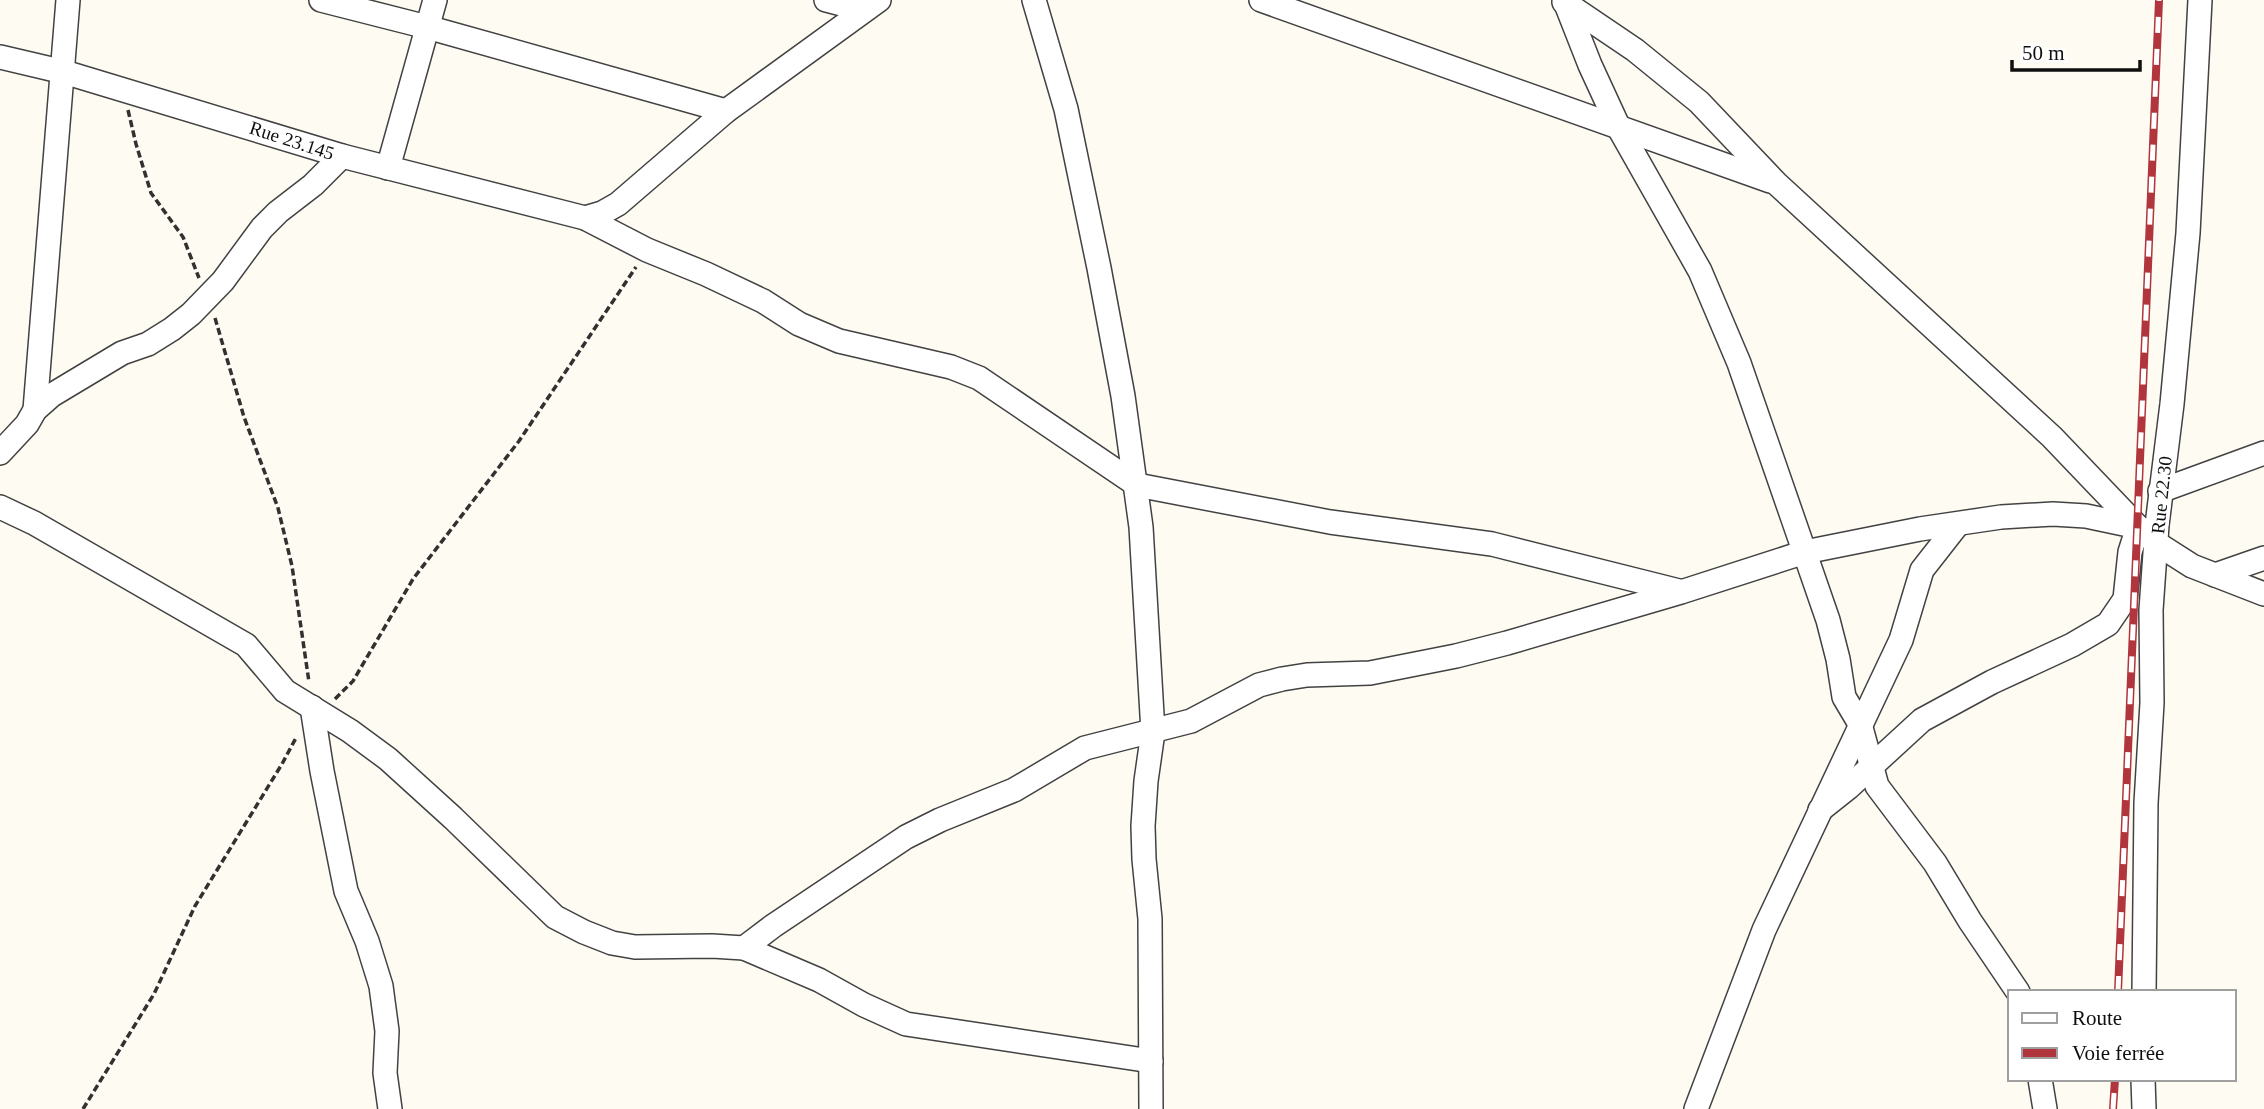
<svg xmlns="http://www.w3.org/2000/svg" width="2264" height="1109" viewBox="0 0 2264 1109" font-family="Georgia,serif">
	<style>
		.lines { fill: none; stroke-linecap: round; stroke-linejoin: round }
		.minor-casing { stroke: #424242; stroke-width: 26 }
		.path { stroke: #313131; stroke-width: 3.5; stroke-dasharray: 7 3.5; stroke-linecap: butt }
		.minor { stroke: #fff; stroke-width: 23 }
		.rail-casing { stroke: #b1353c; stroke-width: 8 }
		.rail { stroke: #fff; stroke-width: 5; stroke-dasharray: 16; stroke-linecap: butt }
		.labels { text-anchor: middle; stroke-width: 7; stroke-linejoin: round; paint-order: stroke }
		.street-label { font-size: 19px; fill: #0f0f0f; stroke: #fff }
	</style>
	<rect width="100%" height="100%" fill="#fefbf2"/>
	<g class="lines">
		<defs>
			<g id="minor">
				<path d="M321,0l106,27 299,84"/>
				<path d="M826,0l38,10"/>
				<path d="M1034,0l32,109 33,159 24,128 18,131 12,205 -7,49 -3,45 1,33 6,60 1,190"/>
				<path d="M1261,0l509,181"/>
				<path d="M1564,2l71,48 64,52 77,81 276,254 86,90 18,16 36,23 72,28"/>
				<path d="M1566,4l24,61 29,63 81,143 39,92 89,257 10,39 6,38 16,27 17,62 58,77 35,58 48,71"/>
				<path d="M0,57l64,15 278,84 243,62 62,32 59,24 57,27 36,23 40,17 112,26 28,11 158,107 193,37 162,22 187,47"/>
				<path d="M388,168l47,-168"/>
				<path d="M585,218l17,-5 16,-9 108,-93 153,-111"/>
				<path d="M35,410l33,-410"/>
				<path d="M0,453l27,-29 8,-14 17,-15 70,-42 26,-9 24,-15 19,-15 32,-33 39,-53 16,-16 35,-27 29,-29"/>
				<path d="M2160,491l104,-38"/>
				<path d="M0,507l34,16 212,122 39,46 65,40 38,28 65,59 102,99 29,15 28,11 23,4 77,-1 32,2 75,32 45,25 42,19 245,37"/>
				<path d="M2215,575l49,-17"/>
				<path d="M312,707l10,64 24,120 21,50 14,45 6,45 -2,42 5,36"/>
				<path d="M744,948l29,-22 133,-89 34,-17 74,-30 71,-42 106,-27 68,-36 23,-6 25,-4 63,-2 86,-17 51,-13 174,-51 124,-40 115,-23 81,-12 52,-3 33,2 52,11 -8,25 -5,47 -17,25 -36,21 -80,37 -70,38 -73,67 -29,23"/>
				<path d="M2144,992l2,-189 6,-100 -1,-93 6,-85 15,-121 16,-171 12,-233"/>
				<path d="M2040,1079l5,30"/>
				<path d="M2143,1079l1,30"/>
				<path d="M1696,1109l68,-179 137,-290 21,-70 36,-46"/>
			</g>
		</defs>
		<use href="#minor" class="minor-casing"/>
		<g class="path">
			<path d="M128,110l8,34 15,49 32,44 16,41"/>
			<path d="M215,318l29,99 34,91 14,58 17,116"/>
			<path d="M335,699l18,-18 60,-102 106,-138 117,-174"/>
			<path d="M83,1109l71,-115 41,-88 87,-142 15,-28"/>
		</g>
		<use href="#minor" class="minor"/>
		<defs>
			<g id="rail">
				<path d="M2118,992l41,-992"/>
				<path d="M2113,1109l2,-30"/>
			</g>
		</defs>
		<use href="#rail" class="rail-casing"/>
		<use href="#rail" class="rail"/>
	</g>
	<g class="labels">
		<g class="street-label">
			<text transform="translate(292 140) rotate(18)" y="7">Rue 23.145</text>
			<text transform="translate(2161 495) rotate(-84)" y="7">Rue 22.30</text>
		</g>
	</g>
	<rect x="2008" y="990" width="228" height="91" fill="#ffffff" stroke="#9f9f9f" stroke-width="2"/>
	<rect x="2022" y="1013" width="35" height="10" fill="#ffffff" stroke="#9f9f9f" stroke-width="2"/>
	<text x="2072" y="1025" font-size="21" fill="#0f0f0f">Route</text>
	<rect x="2022" y="1048" width="35" height="10" fill="#b1353c" stroke="#9f9f9f" stroke-width="2"/>
	<text x="2072" y="1060" font-size="21" fill="#0f0f0f">Voie ferrée</text>
	<path d="M2012 60v10h128v-10" fill="none" stroke="#0f0f0f" stroke-width="3.5"/>
	<text x="2022" y="60" font-size="21" fill="#0f0f0f" stroke="#ffffff" stroke-width="5" paint-order="stroke">50 m</text>
</svg>
